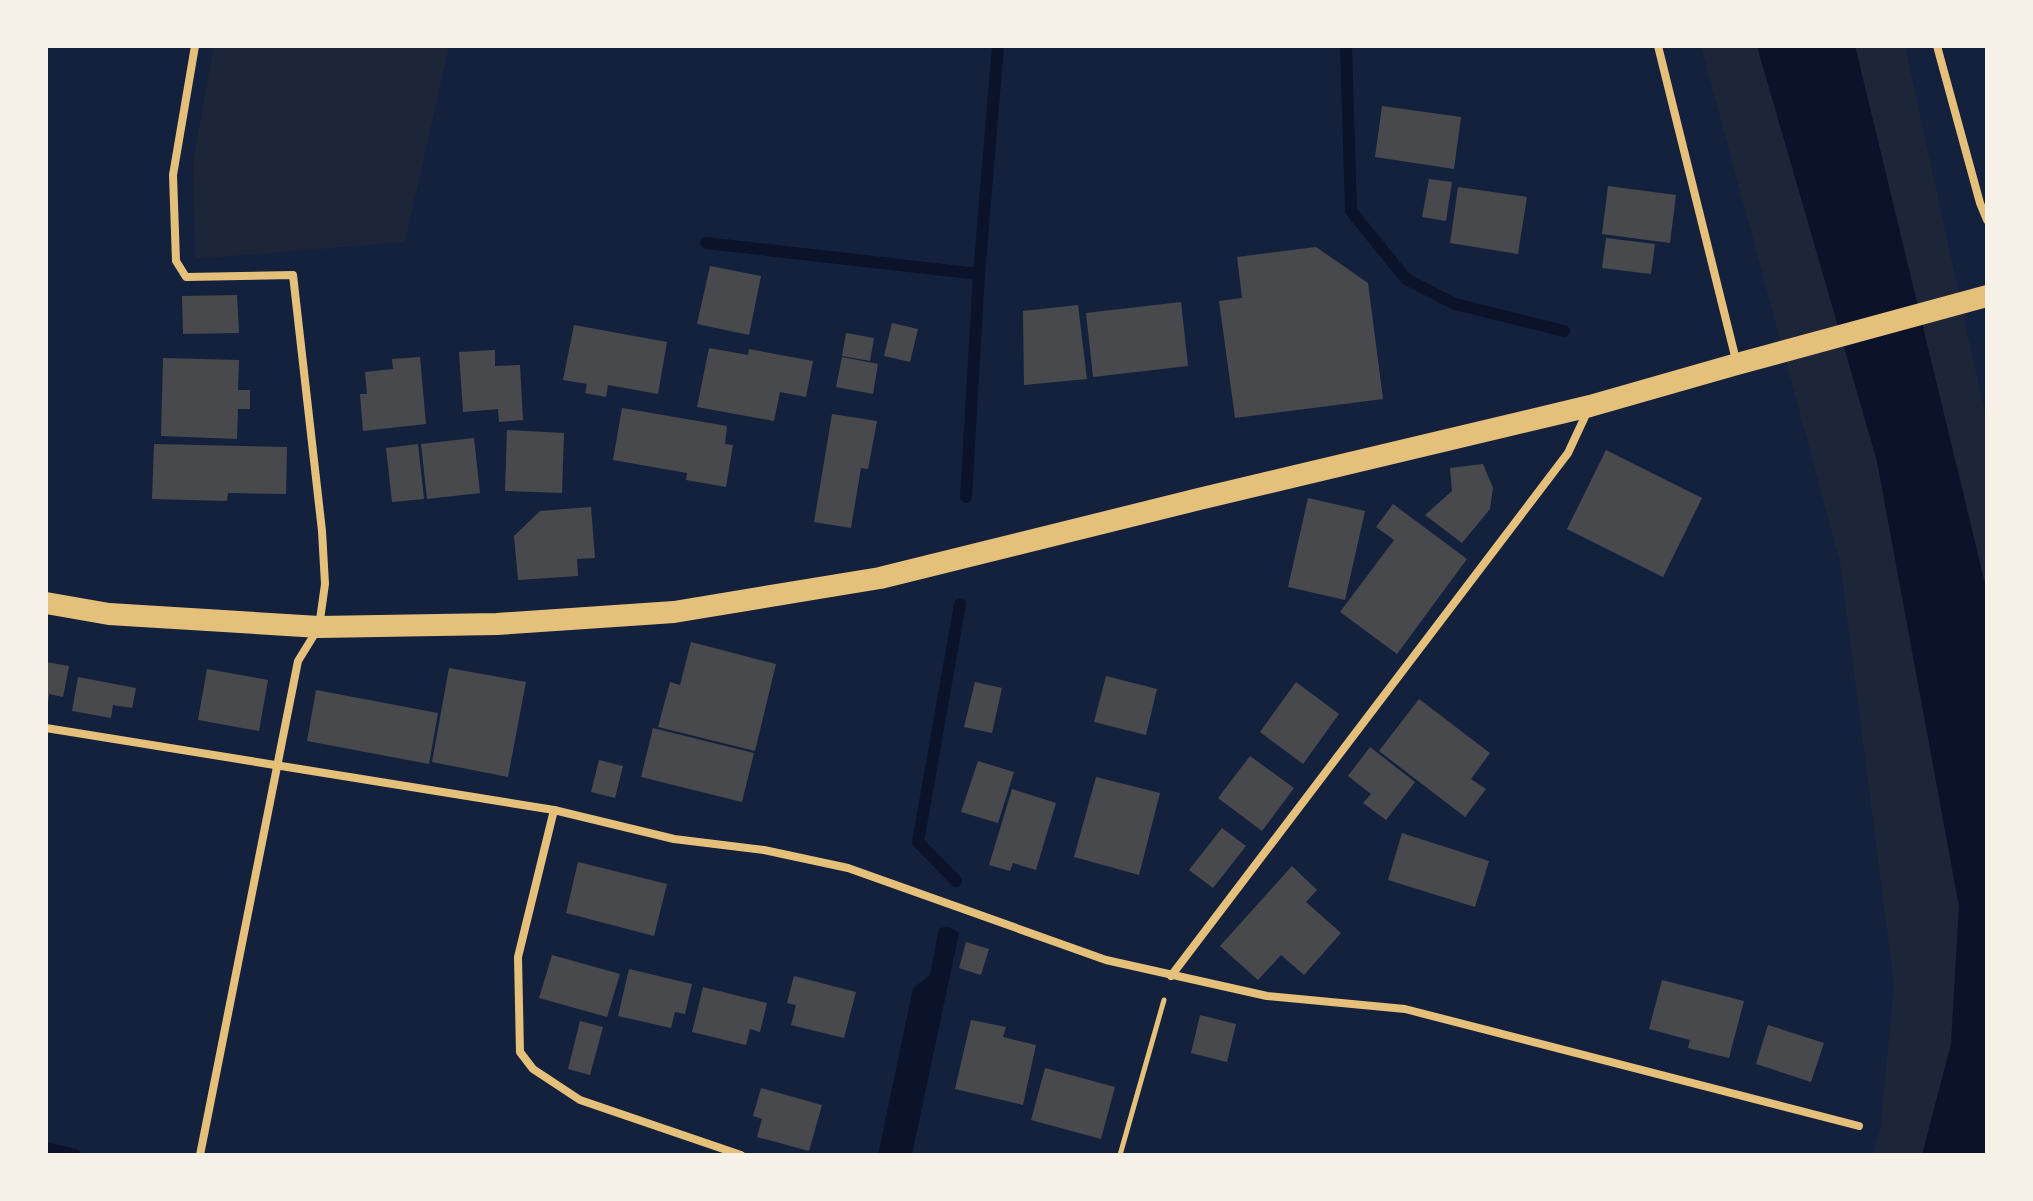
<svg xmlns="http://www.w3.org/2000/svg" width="2033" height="1201" viewBox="0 0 2033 1201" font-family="Roboto,sans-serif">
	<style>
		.green { fill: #1d2539 }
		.water { fill: #0b132b }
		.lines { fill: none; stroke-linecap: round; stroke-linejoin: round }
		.stream { stroke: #0b132b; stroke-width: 12 }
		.building { fill: #48494c }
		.path { stroke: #e5c07b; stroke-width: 5 }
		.minor { stroke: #e5c07b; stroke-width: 8 }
		.trunk { stroke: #e5c07b; stroke-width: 22 }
	</style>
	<rect width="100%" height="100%" fill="#14213d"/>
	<g class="green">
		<path d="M214,46h235l-44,196 -210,17 -2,-98z"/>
		<path d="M1701,46h56l120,415 82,445 -8,138 -29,111h-50l8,-24 14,-146 -54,-423z"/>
		<path d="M1855,46h50l82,377v169z"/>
	</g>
	<g class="water">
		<path d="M1757,46h98l132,546v563h-65l29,-111 8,-138 -82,-445z"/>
		<path d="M949,927l10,6 -47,222h-34l35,-167 17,-13 9,-47z"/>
	</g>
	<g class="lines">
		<g class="stream">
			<path d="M1346,46l5,165 55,68 49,25 109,27"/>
			<path d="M706,243l273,31"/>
			<path d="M966,497l13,-223 19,-228"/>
			<path d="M956,881l-38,-39 42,-238"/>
			<path d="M46,1148l29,7"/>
		</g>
	</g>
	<g class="building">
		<path d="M1382,106l79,11 -7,52 -79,-12z"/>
		<path d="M1429,179l23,3 -6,39 -24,-4z"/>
		<path d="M1608,186l68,9 -6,48 -68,-9z"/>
		<path d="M1458,187l69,10 -9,57 -68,-11z"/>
		<path d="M1606,238l49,6 -4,30 -49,-6z"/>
		<path d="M1316,247l52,36 15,116 -148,19 -16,-117 23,-3 -5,-41z"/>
		<path d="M710,266l51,10 -12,59 -52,-11z"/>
		<path d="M237,295l2,38 -56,1 -1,-38z"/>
		<path d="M1181,302l7,64 -95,11 -7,-64z"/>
		<path d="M1078,305l9,74 -63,6 -1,-74z"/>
		<path d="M892,323l26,6 -8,33 -26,-6z"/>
		<path d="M574,325l93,17 -9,52 -50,-9 -2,12 -21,-4 2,-9 -24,-4z"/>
		<path d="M846,333l28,5 -4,23 -28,-5z"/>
		<path d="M709,348l39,7 1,-6 64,12 -7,36 -26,-5 -6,29 -77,-14z"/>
		<path d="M495,350v16l25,-1 3,55 -24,2 -1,-13 -35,3 -4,-60z"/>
		<path d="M420,357l6,67 -63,7 -3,-37h7l-2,-22 28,-3 -1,-10z"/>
		<path d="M842,357l36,7 -5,30 -37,-7z"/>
		<path d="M163,358l76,2 -1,30h12v19h-12l-1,30 -76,-3z"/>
		<path d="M622,408l105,18 -2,18 8,1 -7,42 -40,-7 1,-7 -74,-13z"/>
		<path d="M832,414l45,7 -9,48 -7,-1 -10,60 -37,-6z"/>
		<path d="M507,430l57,3 -2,60 -57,-2z"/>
		<path d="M474,438l6,55 -53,6 -6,-55z"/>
		<path d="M154,444l133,3 -1,47 -58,-1 -1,8 -75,-2z"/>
		<path d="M418,444l6,55 -32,3 -6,-54z"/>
		<path d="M1606,450l96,48 -39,79 -96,-48z"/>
		<path d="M1483,464l10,24 -3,21 -28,34 -37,-28 27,-24 -2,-23z"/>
		<path d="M1308,498l57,13 -20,89 -57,-13z"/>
		<path d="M1393,504l74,55 -70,95 -57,-42 54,-72 -18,-13z"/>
		<path d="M591,507l4,51 -18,1 1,17 -60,4 -4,-44 26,-25z"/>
		<path d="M691,642l85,22 -21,87 -97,-24 12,-45 10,3z"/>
		<path d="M46,662l23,4 -6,31 -14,-3 -1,9h-2z"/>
		<path d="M449,668l77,14 -18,95 -76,-15z"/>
		<path d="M207,669l61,11 -9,51 -61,-11z"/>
		<path d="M1106,676l51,13 -11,46 -52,-13z"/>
		<path d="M78,677l58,11 -4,20 -19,-3 -2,13 -39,-7z"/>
		<path d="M975,682l27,6 -10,45 -28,-6z"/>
		<path d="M1296,682l43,32 -36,50 -43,-32z"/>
		<path d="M316,690l122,23 -9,51 -122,-23z"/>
		<path d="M1419,699l71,54 -19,26 15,10 -21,28 -86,-66z"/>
		<path d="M653,728l101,25 -12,49 -101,-25z"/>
		<path d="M1370,747l45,35 -29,38 -23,-17 8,-9 -23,-18z"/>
		<path d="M1250,756l44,32 -32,43 -44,-33z"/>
		<path d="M599,760l24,6 -8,32 -24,-6z"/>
		<path d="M978,761l36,11 -16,51 -37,-11z"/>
		<path d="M1096,777l64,16 -21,82 -65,-18z"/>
		<path d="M1012,789l44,14 -20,67 -23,-7 -3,8 -21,-6z"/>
		<path d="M1222,828l24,18 -33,42 -24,-18z"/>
		<path d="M1402,833l87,28 -14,46 -87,-27z"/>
		<path d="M578,862l89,22 -13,52 -88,-23z"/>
		<path d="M1292,866l25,24 -11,12 35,31 -37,42 -23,-20 -23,25 -38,-34z"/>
		<path d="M966,942l23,7 -8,26 -22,-7z"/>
		<path d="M552,955l68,19 -13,43 -68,-19z"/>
		<path d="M629,969l63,15 -7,30 -10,-2 -4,16 -53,-12z"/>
		<path d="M794,976l62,16 -12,46 -53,-13 5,-20 -9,-2z"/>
		<path d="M1662,980l82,21 -15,57 -41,-10 2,-8 -41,-11z"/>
		<path d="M703,987l64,16 -7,29 -10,-3 -4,16 -54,-13z"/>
		<path d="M1200,1015l36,9 -9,38 -36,-9z"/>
		<path d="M971,1020l35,7 -3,10 33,8 -13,60 -68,-16z"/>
		<path d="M580,1021l23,6 -13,48 -22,-6z"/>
		<path d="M1768,1025l56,18 -13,39 -55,-18z"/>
		<path d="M1045,1068l70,19 -14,52 -70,-19z"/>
		<path d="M761,1088l61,17 -13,46 -52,-14 5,-18 -9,-3z"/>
	</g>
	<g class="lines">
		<path class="path" d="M1120,1155l44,-155"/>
		<g class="minor">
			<path d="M195,46l-22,129 3,86 10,16 107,-2 29,256 3,53 -6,43 -21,34 -98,494"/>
			<path d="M1658,46l79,318"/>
			<path d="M1937,46l43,157 7,17"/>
			<path d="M46,728l508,82 120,29 90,11 84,18 258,92 161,36 138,13 454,117"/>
			<path d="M554,810l-36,147 2,95 13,17 47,31 161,55"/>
			<path d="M1171,976l397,-523 20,-43"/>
		</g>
		<path class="trunk" d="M46,603l63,11 210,13 178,-3 177,-12 206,-34 319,-79 391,-93 147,-42 250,-68"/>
	</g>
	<rect width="2033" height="1201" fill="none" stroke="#f6f1e7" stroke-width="96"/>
</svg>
